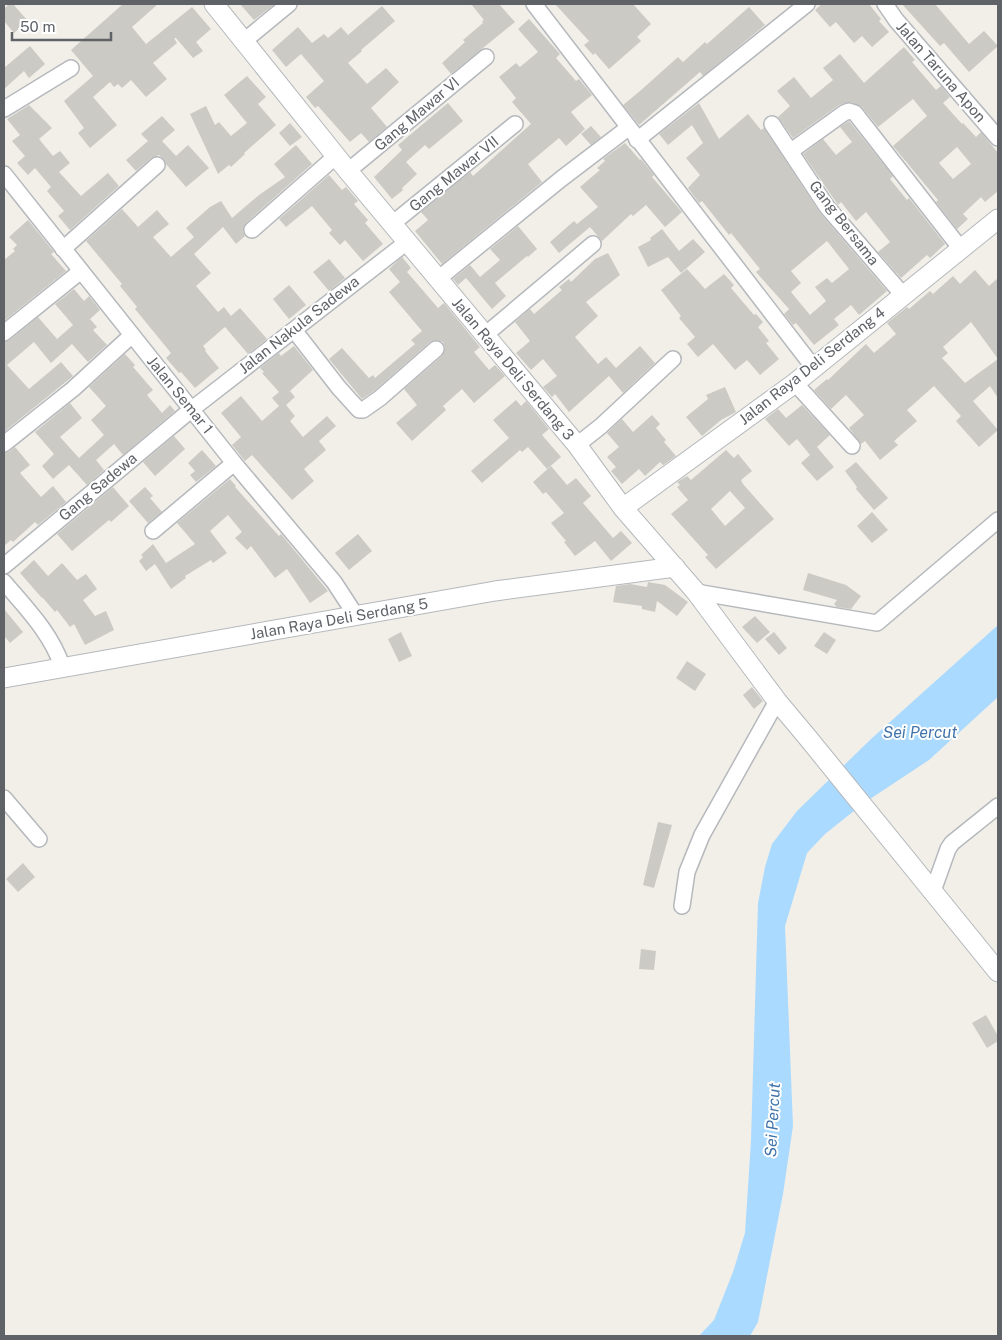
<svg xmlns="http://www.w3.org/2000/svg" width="1002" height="1340" viewBox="0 0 1002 1340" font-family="'Public Sans',sans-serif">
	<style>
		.water { fill: #aadaff }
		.building { fill: #cccac5; fill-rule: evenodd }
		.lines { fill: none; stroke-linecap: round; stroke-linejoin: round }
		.minor-casing { stroke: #b5b8bc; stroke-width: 18 }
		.tertiary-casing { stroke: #b5b8bc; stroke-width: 21 }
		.minor { stroke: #fff; stroke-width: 15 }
		.tertiary { stroke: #fff; stroke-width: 19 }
		.labels { text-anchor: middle; stroke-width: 4; stroke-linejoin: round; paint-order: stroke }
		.street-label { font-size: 15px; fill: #5f6368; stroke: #fff }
		.water-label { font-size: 16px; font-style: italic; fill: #4174aa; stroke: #fff }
	</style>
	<rect width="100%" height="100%" fill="#f1efe8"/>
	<path class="water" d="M998,625v72l-69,63 -65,43 -39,31 -18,19 -22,73 8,200 -10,68 -25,128 -8,14h-51l15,-16 19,-48 12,-39 6,-92 7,-238 7,-36 7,-23 25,-33 74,-72z"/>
	<g class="building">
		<path d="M9,4h4l15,17 -14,12 -10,-12v-12z"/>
		<path d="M123,4h35l-26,23 14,17 46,-37 19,22 -15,13 7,9 -10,7 -17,-20h-2l3,5 -24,20 14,16 -21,18 -15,-17 -9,8 -4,-4 -4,3 -4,-5 -17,15 24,28 -27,23 -12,-15 6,-5 -20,-27 29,-25 -22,-26z"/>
		<path d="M240,4h35l-21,16z"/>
		<path d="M471,4h28l16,18 -64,52 -9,-11 23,-21 -2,-2 20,-17 -1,-2 2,-1z"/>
		<path d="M555,4h78l18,20 -14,13 4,4 -32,28 -14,-16 -2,2 -9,-10 5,-4z"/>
		<path d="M822,4h47l12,15 -2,2 10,11 -17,15 -10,-11 -8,7 -18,-21 -6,5 -15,-17z"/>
		<path d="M902,4h33l34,40 15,-13 14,15 -29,26 -25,-29 -4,3z"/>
		<path d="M382,6l13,15 -34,29 1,1 -14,12 19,21 19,-16 13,14 -28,26 16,19 -18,15 -8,-9 -11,9 -32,-36 -3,2 -9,-11 18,-16 -23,-27 -15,13 -14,-17 26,-23 14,16 12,-9 4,4 13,-11 7,8z"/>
		<path d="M749,7l16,18 -62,51 -3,-4 -61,53 -16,-20 17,-14 38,-34 5,5 22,-20 2,2z"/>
		<path d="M529,19l31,35 -4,4 20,23 3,-2 13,16 -21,17 14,17 -19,17 -7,-8 -31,26 14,18 -100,82 -27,-33 13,-11 -7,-8 49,-40 3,4 58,-52 -19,-22 4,-4 -17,-21 17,-14 4,4 18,-15 -20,-23z"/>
		<path d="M30,46l15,18 -16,14 -5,-7 -20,18v-21z"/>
		<path d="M904,47l11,13 -3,2 24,28 5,-4 9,11 -7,6 19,21 1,-1 13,14 5,-5 17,21v38l-13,11 -4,-5 -18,17 5,5 -11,10 -21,-27 2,-2 -45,-54 34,-30 -14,-17 -35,28 -16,-20 -11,-5 -12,3 -46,33 -15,-21 12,-11 -13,-15 17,-14 17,21 22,-18 -10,-12 17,-14 24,29zM957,147l14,17 -18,15 -14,-16z"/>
		<path d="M247,76l19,21 -8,7 18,21 -32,28 1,1 -14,13 -2,-2 -11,9 -28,-60 16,-8 9,19 4,-3 12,14 16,-13 -23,-28z"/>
		<path d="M448,103l15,18 -34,28 -4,-4 -19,17 11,12 -15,14 1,2 -11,9 -18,-22 28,-27 -4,-5z"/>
		<path d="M699,103l20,36 29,-25 13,16 3,-2 56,85 67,78 -28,24 -8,-10 -17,14 5,6 -25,20 -18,-22 -3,2 -9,-11 5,-5 -33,-37 4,-3 -29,-36 -2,2 -27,-34 -3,2 -11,-15 12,-13 -14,-17 17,-15 -11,-18 -24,20 -9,-11zM827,241l22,28 -17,14 -5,-5 -12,9 11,14 -16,14 -19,-23 10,-9 -10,-12z"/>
		<path d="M29,105l23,23 -13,11 14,17 7,-5 10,12 -11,9 22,24 27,-23 11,13 -49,44 -12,-14 6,-5 -17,-20 4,-4 -16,-19 -7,7 -11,-12 8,-7 -13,-15 8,-6 -13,-16z"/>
		<path d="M162,116l13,14 -13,11 14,15 12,-11 21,23 -23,19 -20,-23 -2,-5 -5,-4 -8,3 -15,13 -10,-11 22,-19 -7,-7z"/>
		<path d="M849,121l44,55 -3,3 17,21 2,-2 36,46 -15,14 -3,-3 -26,23 -23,-26 12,-10 -24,-30 -10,9 -15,-19 -3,3 -35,-51 20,-15 13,16 16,-13 -12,-15z"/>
		<path d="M290,123l12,14 -12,9 -11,-13z"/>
		<path d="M591,126l10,11 -10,8 -10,-11z"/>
		<path d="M625,143l15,17 1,-1 13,16 -2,2 30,35 -17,15 -19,-22 -13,11 -2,-2 -29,27 -12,-14 -31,26 -9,-11 24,-21 3,3 21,-17 -18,-20 20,-17 -3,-2 8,-7 -2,-2z"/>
		<path d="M296,145l16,19 -66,59 -3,8 2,5 -9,8 -13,-17 -29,27 17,19 -15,13 22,26 6,-5 7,9 9,-8 27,31 -19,15 -23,-27 -22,19 3,4 -1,1 14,17 -24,20 -14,-16 -2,1 -13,-15 5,-5 -36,-44 2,-2 -17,-21 2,-2 -36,-43 36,-32 16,18 19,-17 12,14 -16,13 18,20 23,-20 -8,-9 24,-21 11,-6 11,17 27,-23 26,-18 -11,-13z"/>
		<path d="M329,175l13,15 4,-3 12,14 -4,3 14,16 -3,3 18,21 -20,17 -18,-21 -5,5 -11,-12 3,-3 -20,-24 -26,21 -7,-8z"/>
		<path d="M28,220l26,32 -3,2 15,17 -62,50v-61l11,-9 -2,-2 4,-4 -8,-8z"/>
		<path d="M518,226l19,23 -9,8 -1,-1 -32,27 11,13 -14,13 -26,-31 -8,7 -5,-6 17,-14 10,12 20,-17 -10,-11z"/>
		<path d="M662,229l17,22 14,-12 12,13 -24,21 -13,-16 -20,10 -10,-20 13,-7 -1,-2z"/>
		<path d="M608,253l12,22 -34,27 12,14 -23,21 23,27 8,-7 10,11 24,-22 15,17 -32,30 -14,-17 -40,36 -14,-18 -3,3 -9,-10 14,-11 -14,-17 -12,11 -15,-17 14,-12 -15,-19 15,-13 4,5 28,-24 -3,-3 10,-8 2,3 24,-23z"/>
		<path d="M402,257l9,11 -4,4 31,36 6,-5 36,44 -6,5 15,18 6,-5 10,11 -31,27 -12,-14 -19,17 3,4 -34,31 -16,-18 21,-18 -13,-16 38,-33 3,-8 -2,-6 -8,-2 -5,2 -56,49 -12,8 -33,-40 13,-11 27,30 4,-3 2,3 40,-34 -4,-4 11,-9 -33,-39 11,-10 -11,-13z"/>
		<path d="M329,259l16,19 -16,13 -16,-19z"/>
		<path d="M687,269l18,20 19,-15 10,11 -3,3 23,27 2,-1 7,8 -5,5 11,14 -3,2 13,16 -19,16 -13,-15 -12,10 -22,-26 -15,13 -11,-13 8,-7 -16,-19 2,-2 -20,-26z"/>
		<path d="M975,270l14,16 9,-8v120l-8,-12 -17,15 25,29 -19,17 -23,-26 5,-5 -27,-30 -27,24 10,11 -23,20 4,4 -18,15 -15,-19 -4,3 -12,-16 15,-13 -18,-20 -15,14 -17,-19 13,-11 1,1 38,-36 8,9 22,-19 -9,-11 20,-16 2,2 21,-18 3,3 20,-18 7,8zM971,322l27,37 -33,24 -23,-25 6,-5 -5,-6z"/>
		<path d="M289,285l17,20 -17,14 -16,-20z"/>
		<path d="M74,289l10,12 5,-5 11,14 -10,9 7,8 -4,3 14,15 -19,17 -16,-18 -21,19 -17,-21 -27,23 22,24 32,-27 12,14 -69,56v-90l6,-2 28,-23 19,22 16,-14 -18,-21z"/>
		<path d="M294,346l19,24 -23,21 5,6 -9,8 9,11 -5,5 13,16 24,-21 9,10 -17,15 7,9 -22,19 10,12 -22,19 -40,-45 -7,6 -13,-16 9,-8 -20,-24 20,-17 21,25 17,-15 -7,-8 7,-6 -17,-19 2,-1 -4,-4 19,-15 2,3z"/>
		<path d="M125,354l10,11 -2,2 20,23 -6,5 15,18 8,-8 5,6 -52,44 -9,-11 -18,16 8,10 -17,15 -18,-20 -16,14 -11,-13 12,-12 -19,-22 35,-29 12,15 -22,19 19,21 25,-23 -13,-15 15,-14 -17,-19z"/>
		<path d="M725,387l11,25 -15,8 -19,16 -16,-19 22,-18 -2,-4z"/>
		<path d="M516,400l5,6 5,-5 23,28 -7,6 19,22 -14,12 -19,-22 -6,5 -2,-2 -38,33 -11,-12 38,-33 -16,-18z"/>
		<path d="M802,405l28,30 -13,12 17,20 -17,14 -16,-18 9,-8 -13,-16 -8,7 -24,-27 13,-10 8,9z"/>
		<path d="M652,415l8,9 -4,4 10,12 -2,2 12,14 -13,9 -3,-3 -15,14 -6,-7 -17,15 -11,-13 5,-4 -9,-10 12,-10 -12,-14 15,-14 11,13z"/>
		<path d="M174,436l11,13 -30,27 -12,-14z"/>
		<path d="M15,447l15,18 -10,8 21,24 12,-11 13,16 -28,23 -3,-3 -22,20 -2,-2 -7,6v-93l5,-1z"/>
		<path d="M202,450l14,16 -20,16 -6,-7 5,-4 -7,-8z"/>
		<path d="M726,450l8,8 4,-4 14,17 -11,9 2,4 31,35 -58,50 -11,-12 3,-2 -37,-41 17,-14 -11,-13 3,-2 -3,-3 10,-6 4,4zM730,491l15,17 -20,18 -14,-17z"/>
		<path d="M856,462l32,36 -14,12 -18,-21 1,-2 -12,-16z"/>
		<path d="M551,466l16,19 9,-7 15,18 -8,7 30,35 8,-7 11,12 -21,18 -16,-20 -20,15 -11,-14 2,-1 -15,-18 13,-10 -18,-21 -3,2 -10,-12z"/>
		<path d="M230,479l6,7 -1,1 44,49 2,-2 47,57 -18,12 -23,-34 -12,9 -24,-32 -4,4 -12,-12 7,-6 -14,-17 -18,16 17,22 -14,10 -2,-3 -26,16 1,2 -15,11 -16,-25 -9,7 -7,-10 4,-4 -2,-2 12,-11 13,19 29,-19 -18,-21z"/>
		<path d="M113,487l16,19 -18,16 -2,-2 -37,31 -15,-17z"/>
		<path d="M145,487l8,9 -3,2 12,14 -14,11 -19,-22z"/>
		<path d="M872,512l16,18 -16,13 -15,-17z"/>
		<path d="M358,534l14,17 -23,19 -14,-17z"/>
		<path d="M34,560l14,16 14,-13 15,17 9,-6 11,15 -14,11 12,16 11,-5 8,19 -29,15 -11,-21 -4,3 -13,-17 -2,2 -12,-14h-1l-22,-25z"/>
		<path d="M808,573l38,12 15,11 -10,13 -14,-2 -3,-3 3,-4 -34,-10z"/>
		<path d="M648,582l17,3 23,17 -11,14 -20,-15 -2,11 -13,-3v-3l-29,-4 3,-16 14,-2 17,3z"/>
		<path d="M4,609l19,23 -13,11 -6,-7z"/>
		<path d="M755,616l15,16 -13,11 -15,-16z"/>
		<path d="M401,632l11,24 -13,6 -11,-23z"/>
		<path d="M774,632l13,16 -8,7 -14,-16z"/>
		<path d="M824,632l12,8 -9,14 -13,-8z"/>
		<path d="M687,661l19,13 -11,17 -19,-13z"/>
		<path d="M752,687l11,14 -9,8 -11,-14z"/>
		<path d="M658,822l14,3 -18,63 -11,-3z"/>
		<path d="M23,863l12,14 -17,15 -12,-13z"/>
		<path d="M641,949l15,2 -2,19 -15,-1z"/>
		<path d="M986,1015l12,21v5l-11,7 -15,-25z"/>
	</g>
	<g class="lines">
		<defs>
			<g id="minor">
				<path d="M534,4l280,364"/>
				<path d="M885,4l11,16 102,118"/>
				<path d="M244,41l45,-37"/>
				<path d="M4,109l67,-41"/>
				<path d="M772,124l55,83 76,88"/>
				<path d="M637,140l170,-136"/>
				<path d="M791,151l53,-38 5,-2 6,2 106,136"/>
				<path d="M348,171l138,-114"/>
				<path d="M4,174l230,289 100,119 17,26 4,9"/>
				<path d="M392,224l123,-100"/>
				<path d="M252,230l84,-74"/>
				<path d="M63,249l94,-84"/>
				<path d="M438,279l123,-100 67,-51"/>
				<path d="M294,330l45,58 20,22h4l17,-12 56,-49"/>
				<path d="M4,333l77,-62"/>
				<path d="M485,335l108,-91"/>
				<path d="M795,383l57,63"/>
				<path d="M4,444l69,-55 59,-54"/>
				<path d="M577,445l24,-19 72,-67"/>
				<path d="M153,531l81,-68"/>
				<path d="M4,566l188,-157 215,-167"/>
				<path d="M4,582c22,26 47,51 58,84"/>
				<path d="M696,592l181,31 121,-103"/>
				<path d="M4,798l35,41"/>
				<path d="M933,891l15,-42 4,-6 46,-37"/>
				<path d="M682,906l5,-34 15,-37 75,-134"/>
			</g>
			<g id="tertiary">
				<path d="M214,4l134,167 229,274 46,63 73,84 81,109 31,37 190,234"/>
				<path d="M623,508l172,-125 203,-164"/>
				<path d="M4,678l491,-87 180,-24"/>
			</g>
		</defs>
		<use href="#minor" class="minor-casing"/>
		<use href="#tertiary" class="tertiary-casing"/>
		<use href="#minor" class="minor"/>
		<use href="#tertiary" class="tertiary"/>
	</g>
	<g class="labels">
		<g class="street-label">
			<text transform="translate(941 72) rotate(49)" y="5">Jalan Taruna Apon</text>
			<text transform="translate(417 114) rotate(-40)" y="5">Gang Mawar VI</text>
			<text transform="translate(454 174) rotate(-39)" y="5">Gang Mawar VII</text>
			<text transform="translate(844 223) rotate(52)" y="5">Gang Bersama</text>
			<text transform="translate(299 325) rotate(-38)" y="5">Jalan Nakula Sadewa</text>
			<text transform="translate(812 366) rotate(-38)" y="5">Jalan Raya Deli Serdang 4</text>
			<text transform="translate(513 369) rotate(50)" y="5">Jalan Raya Deli Serdang 3</text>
			<text transform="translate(180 395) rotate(51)" y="5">Jalan Semar 1</text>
			<text transform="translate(98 487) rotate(-40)" y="5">Gang Sadewa</text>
			<text transform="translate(339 619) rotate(-10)" y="5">Jalan Raya Deli Serdang 5</text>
		</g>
		<g class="water-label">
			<text x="920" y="738">Sei Percut</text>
			<text transform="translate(772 1120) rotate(-87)" y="6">Sei Percut</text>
		</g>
	</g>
	<rect width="1002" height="1340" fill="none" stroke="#5f6368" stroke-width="10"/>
	<path d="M12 32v8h99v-8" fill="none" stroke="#5f6368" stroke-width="2.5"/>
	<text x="20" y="32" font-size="15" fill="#5f6368" stroke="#ffffff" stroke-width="4" paint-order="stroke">50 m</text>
</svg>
